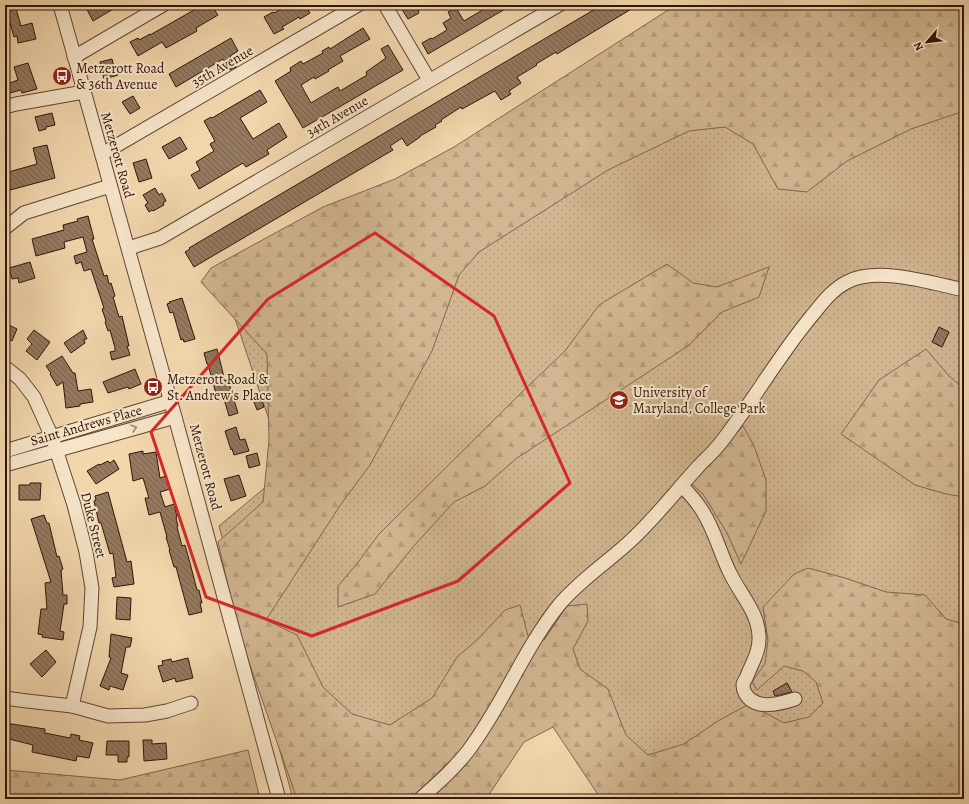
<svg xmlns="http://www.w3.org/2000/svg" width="969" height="804" viewBox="0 0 969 804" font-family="Alegreya,serif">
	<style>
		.grass { fill: url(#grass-dots); stroke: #80654e }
		.forest { fill: url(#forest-firs); stroke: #80654e }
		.building { fill: url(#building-back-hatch); stroke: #30140a }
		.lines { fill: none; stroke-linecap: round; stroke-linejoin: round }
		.minor-casing { stroke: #604533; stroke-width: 15 }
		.minor { stroke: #f7e5ca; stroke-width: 13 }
		.oneway { stroke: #9d8774 }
		.marked { fill: none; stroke: #d62828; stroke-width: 3; stroke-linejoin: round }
		.labels { text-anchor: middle; stroke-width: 4; stroke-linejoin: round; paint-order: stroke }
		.street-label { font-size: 14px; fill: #30140a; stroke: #f7e5ca }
		.poi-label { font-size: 14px; fill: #30140a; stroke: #f7e5ca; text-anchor: start }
	</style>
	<defs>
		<pattern id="grass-dots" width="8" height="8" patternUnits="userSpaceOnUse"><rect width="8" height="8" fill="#d1b691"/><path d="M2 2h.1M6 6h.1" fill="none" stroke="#b49c7c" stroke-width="1.8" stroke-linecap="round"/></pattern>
		<pattern id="forest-firs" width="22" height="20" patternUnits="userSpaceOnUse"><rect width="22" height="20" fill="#d1b691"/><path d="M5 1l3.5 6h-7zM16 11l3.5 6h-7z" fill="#b49c7c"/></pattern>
		<pattern id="building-back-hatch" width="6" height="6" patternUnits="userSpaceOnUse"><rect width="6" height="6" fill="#95795f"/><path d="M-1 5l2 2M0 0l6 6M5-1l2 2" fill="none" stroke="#7a624d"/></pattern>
	</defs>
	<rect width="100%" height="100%" fill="#f2d7ad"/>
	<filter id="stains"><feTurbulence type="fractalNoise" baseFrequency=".005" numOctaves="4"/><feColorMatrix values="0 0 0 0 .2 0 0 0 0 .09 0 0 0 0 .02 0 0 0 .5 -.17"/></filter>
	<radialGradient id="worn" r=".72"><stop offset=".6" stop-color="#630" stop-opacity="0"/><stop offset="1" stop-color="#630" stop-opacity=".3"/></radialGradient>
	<path class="grass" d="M964,5v794h-353l-69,-102 -149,102h-100l-74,-273 67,-56 -62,-184z"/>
	<g class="forest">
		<path d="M676,5h288v106l-53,18 -64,32 -40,31 -29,-3 -25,-45 -28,-17 -36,4 -81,39 -129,82 -20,23 -27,76 -62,114 -29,39 -75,116 31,15 26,52 29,27 38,11 42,-27 25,-41 21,-18 27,-29 15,-5 8,31 16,4 23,-34 20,-2 1,17 -15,28 7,20 28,20 18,46 22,20 36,-11 34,-23 31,-17 35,19 25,-6 14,-14 -7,-21 -13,-11 -19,-5 -27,24 -5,-8 13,-18 3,-24 -5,-33 31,-33 14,-6 37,10 41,14 39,3 21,24 18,5v175h-363l-48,-72 -29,15 -38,57h-189l-58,-165 -21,-92 45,-40 6,-62 -2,-86 -66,-72 10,-14 112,-61 72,-28 59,-32z"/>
		<path d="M667,264l26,19 24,4 52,-20 -10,30 -37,15 -34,34 -171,112 -32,28 -31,16 -41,45 -38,47 -37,13v-21l21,-25 20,-27 146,-145 40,-38 34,-46z"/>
		<path d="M926,349l22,26 16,14v108l-18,-3 -31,-9 -74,-51 38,-54z"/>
		<path d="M743,426l11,20 12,34v31l-25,53 -14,-31 -24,-39 -12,-11z"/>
		<path d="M248,750l12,49h-255v-29l115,10z"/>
	</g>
	<g class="building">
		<path d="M5,5h10l6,21 11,-3 4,16 -18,4 -1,-7 -3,1 -5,-18 -4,1z"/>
		<path d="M91,5h29l-27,16 -7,-13z"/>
		<path d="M207,5h4l7,10 -22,13 1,3 -31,17 -4,-6 -24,14 -8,-14 8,-4 1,2 11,-6v1l51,-29 1,2z"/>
		<path d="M289,5h16l5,8 -10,6 -1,-2 -17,10 2,2 -10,5 -10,-17 9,-5 1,1z"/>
		<path d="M406,5h21l-9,6 1,2 -11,6 -7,-11z"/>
		<path d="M491,5h21l-84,49 -6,-11 9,-5 1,1 15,-9 -4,-7 8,-5 -3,-6 8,-4 8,13z"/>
		<path d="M602,5h36l-73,44 -8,5 -1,-2 -20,12 1,1 -20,12 4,6 -12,8 2,3 -10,6 -6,-9 -33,18 -1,-2 -20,13 1,1 -7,4 1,2 -16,9v1l-13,9 -5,-8 -12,8 3,4 -199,117 -9,-15 5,-3 -1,-1z"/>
		<path d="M363,28l7,11 -30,17 3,5 -15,9 1,1 -14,8 -1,-2 -13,8 10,18 27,-16 2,4 27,-16 -1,-3 20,-14 -5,-9 7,-4 15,25 -100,58 -28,-47 16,-10 -1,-3 11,-7 2,3 20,-11 -1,-2 7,-4 1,2z"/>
		<path d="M231,38l7,13 -8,5 6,11 -6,3 -7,-11 -47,28 -7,-13z"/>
		<path d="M112,59l2,8h2l2,8 -14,4 -4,-17z"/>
		<path d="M28,63l9,26 -15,4 -1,-3 -11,3 -3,-9 11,-4 -4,-13z"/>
		<path d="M260,90l7,12 -27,16 13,21 26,-16 8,14 -20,13 2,4 -23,13 -3,-4 -44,26 -8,-14 9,-5 -4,-8 18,-11 -4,-7 5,-3 -11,-20 7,-4 1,1z"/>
		<path d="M133,96l7,12 -10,6 -8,-12z"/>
		<path d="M52,113l3,12 -9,2v2l-7,2 -4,-14z"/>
		<path d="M180,137l7,12 -18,10 -7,-12z"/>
		<path d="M47,145l8,33 -45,12 -5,-17 32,-9 -4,-16z"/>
		<path d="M146,159l6,19 -13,4 -6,-19z"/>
		<path d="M155,188l4,7 3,-2 4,8 -3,2 1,2 -11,6 -1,-1 -3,2 -4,-7 3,-2 -5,-8z"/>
		<path d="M88,216l6,23h-2l12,37 3,-1 2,9 2,-1 4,13 -2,1 6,20 3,-1 7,30h-2l3,9 -18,5 -2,-8 5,-1v-3l-5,-18 -2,1 -3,-9 1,-1 -4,-12 2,-1 -13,-39 -7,2 -3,-9 -5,2 -2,-8 13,-4 -4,-15 -19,5 1,6 -29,8 -4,-17 32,-9 -1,-5 15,-4 -1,-2z"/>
		<path d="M30,262l5,16 -16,5 -1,-5 -6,1 -3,-11z"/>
		<path d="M182,298l13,41 -11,3 -1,-3 -2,1 -8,-28 -3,1 -3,-9 3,-1 -1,-1z"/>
		<path d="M5,323l12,6 -5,12 -7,-4z"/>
		<path d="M939,327l10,5 -7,15 -10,-5z"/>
		<path d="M34,330l16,12 -13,18 -11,-9 6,-7 -5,-5z"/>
		<path d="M83,330l4,9h-3l1,4 -14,10 -7,-10z"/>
		<path d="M217,349l8,32 3,-1 10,33 -9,3 -5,-17 -6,2 -10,-37h-1l-3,-11z"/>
		<path d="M62,356l11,17h2l3,18 13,-2 2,13 -13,2v2l-14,2 -3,-26 -6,4 -7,-12 1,-1 -5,-7z"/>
		<path d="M135,369l6,15 -12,5 -1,-2 -20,6 -5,-11z"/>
		<path d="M259,401h3l2,6 -7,3 -3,-8z"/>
		<path d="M236,427l4,13 5,-1 4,12 -15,4 -2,-6 -1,1 -6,-19z"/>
		<path d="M143,451v3l13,-2 4,26 6,-2 4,13 -10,3 5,15 9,-3 3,13 -1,1 2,8 -1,1 5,19 3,-1 5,18 7,27h2l3,13h-2l2,9 -13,3 -13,-48h-2l-5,-17h1l-4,-13h1l-7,-25 -11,3 -4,-17h4l-6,-20 -10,3 -4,-27z"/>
		<path d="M257,453l3,12 -11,3 -3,-12z"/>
		<path d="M114,460l5,9 -23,15 -9,-13 12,-7 1,1 8,-4 2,2z"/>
		<path d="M239,475l7,21 -15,5 -7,-22z"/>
		<path d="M30,483h11l-1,17h-21v-15h11z"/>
		<path d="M108,492l19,70 4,-1 3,23 -20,3 -2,-9 4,-1 -3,-24 -3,1 -9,-31h-2l-5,-22 2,-1 -1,-4z"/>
		<path d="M44,515l3,8h2l8,34 2,-1 4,13 -2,1 2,25h4v9h-3l-4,27 4,1 -1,8 -21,-3 1,-2 -5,-1 3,-25h6l-2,-26 6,-1 -20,-63z"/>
		<path d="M117,597l14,1 -1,22 -14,-1z"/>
		<path d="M111,634l21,4 -2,9h-4l-5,26 7,2 -5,15 -13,-4 -1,4 -9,-4 11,-28 -2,-1z"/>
		<path d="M46,650l10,12 -14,15 -12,-13z"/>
		<path d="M188,658l5,20 -17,4 -1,-4 -12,4 -5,-16 5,-1 -1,-4 9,-2 1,3z"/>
		<path d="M787,683l5,9 -17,4 -2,-5z"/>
		<path d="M5,723l40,6v4l25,5 1,-4 9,2 -1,4 14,3 -4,15 -12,-2 -1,5 -44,-9 1,-7 -28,-7z"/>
		<path d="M143,740h9v4l14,-1 1,16 -23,2z"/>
		<path d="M107,741h22v16h-2v5h-9v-7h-12z"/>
	</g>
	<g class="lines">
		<defs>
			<g id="minor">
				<path d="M60,5l115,412 104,382"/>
				<path d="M385,5l44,75"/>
				<path d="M74,57l89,-52"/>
				<path d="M5,107l11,-3 68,-12"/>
				<path d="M102,154l256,-149"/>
				<path d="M5,228l19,-15 86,-27"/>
				<path d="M129,248l31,-10 399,-233"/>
				<path d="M5,367l15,12 14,18 18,40 22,68 12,47 6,36 -2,39 -18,79"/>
				<path d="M5,451l166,-50"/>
				<path d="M5,465l170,-48"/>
				<path d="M682,486c8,8 15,16 21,26 12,19 17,41 27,61 10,21 28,39 29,63 1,15 -7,27 -12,40 -1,3 -4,6 -4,9 0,2 1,6 2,8 10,18 34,11 50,6"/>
				<path d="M5,698l22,3 45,5 36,10 37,-1 22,-4 24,-8"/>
				<path d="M420,799c17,-15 34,-30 48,-48 35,-46 55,-101 91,-146 19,-23 46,-41 68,-61 26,-23 47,-51 70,-76 8,-9 18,-17 25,-27 31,-40 56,-84 88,-123 11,-13 21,-28 37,-36 31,-16 84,1 117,8"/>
			</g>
		</defs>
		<use href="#minor" class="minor-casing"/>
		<use href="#minor" class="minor"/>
	</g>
	<defs><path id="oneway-chevron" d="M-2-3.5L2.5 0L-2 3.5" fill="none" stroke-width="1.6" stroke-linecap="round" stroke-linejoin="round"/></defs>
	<use class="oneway" href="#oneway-chevron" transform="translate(134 428) rotate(-16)"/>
	<path class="marked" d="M375,233l119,83 76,167 -112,98 -146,55 -106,-39 -55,-165 117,-133z"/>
	<defs>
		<symbol id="bus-disc" viewBox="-11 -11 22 22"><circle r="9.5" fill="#8f2418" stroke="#f7e5ca"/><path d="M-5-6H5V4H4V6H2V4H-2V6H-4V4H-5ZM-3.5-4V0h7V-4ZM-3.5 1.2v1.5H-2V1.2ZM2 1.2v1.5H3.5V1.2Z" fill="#fff"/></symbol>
		<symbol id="university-disc" viewBox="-11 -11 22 22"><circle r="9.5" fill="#8f2418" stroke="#f7e5ca"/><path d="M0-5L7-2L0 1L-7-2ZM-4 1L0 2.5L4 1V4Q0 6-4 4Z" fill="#fff"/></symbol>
	</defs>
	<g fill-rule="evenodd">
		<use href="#bus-disc" x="51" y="65" width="22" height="22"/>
		<use href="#bus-disc" x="142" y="376" width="22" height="22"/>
		<use href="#university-disc" x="608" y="389" width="22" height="22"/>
	</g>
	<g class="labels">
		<g class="street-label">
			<text transform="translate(222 66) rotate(-30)" y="5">35th Avenue</text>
			<text transform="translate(337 116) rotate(-30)" y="5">34th Avenue</text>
			<text transform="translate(118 155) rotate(74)" y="5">Metzerott Road</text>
			<text transform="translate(86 425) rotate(-16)" y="5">Saint Andrews Place</text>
			<text transform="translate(206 467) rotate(75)" y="5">Metzerott Road</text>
			<text transform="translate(94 525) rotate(76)" y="5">Duke Street</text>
		</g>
		<g class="poi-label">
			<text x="76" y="73">Metzerott Road<tspan x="76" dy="16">&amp; 36th Avenue</tspan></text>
			<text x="167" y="384">Metzerott Road &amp;<tspan x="167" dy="16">St. Andrew's Place</tspan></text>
			<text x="633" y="397">University of<tspan x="633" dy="16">Maryland, College Park</tspan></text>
		</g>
	</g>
	<rect width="969" height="804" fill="none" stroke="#f2d7ad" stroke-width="20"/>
	<rect x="6" y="6" width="957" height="792" fill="none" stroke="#30140a" stroke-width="2"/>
	<rect x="10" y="10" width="949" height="784" fill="none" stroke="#30140a"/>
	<g transform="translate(927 42) rotate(242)" stroke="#f7e5ca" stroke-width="3" paint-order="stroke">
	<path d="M0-3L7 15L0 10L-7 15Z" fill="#30140a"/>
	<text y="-6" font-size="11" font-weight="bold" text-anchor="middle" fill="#30140a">N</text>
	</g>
	<rect width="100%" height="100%" filter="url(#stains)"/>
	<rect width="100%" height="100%" fill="url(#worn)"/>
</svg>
